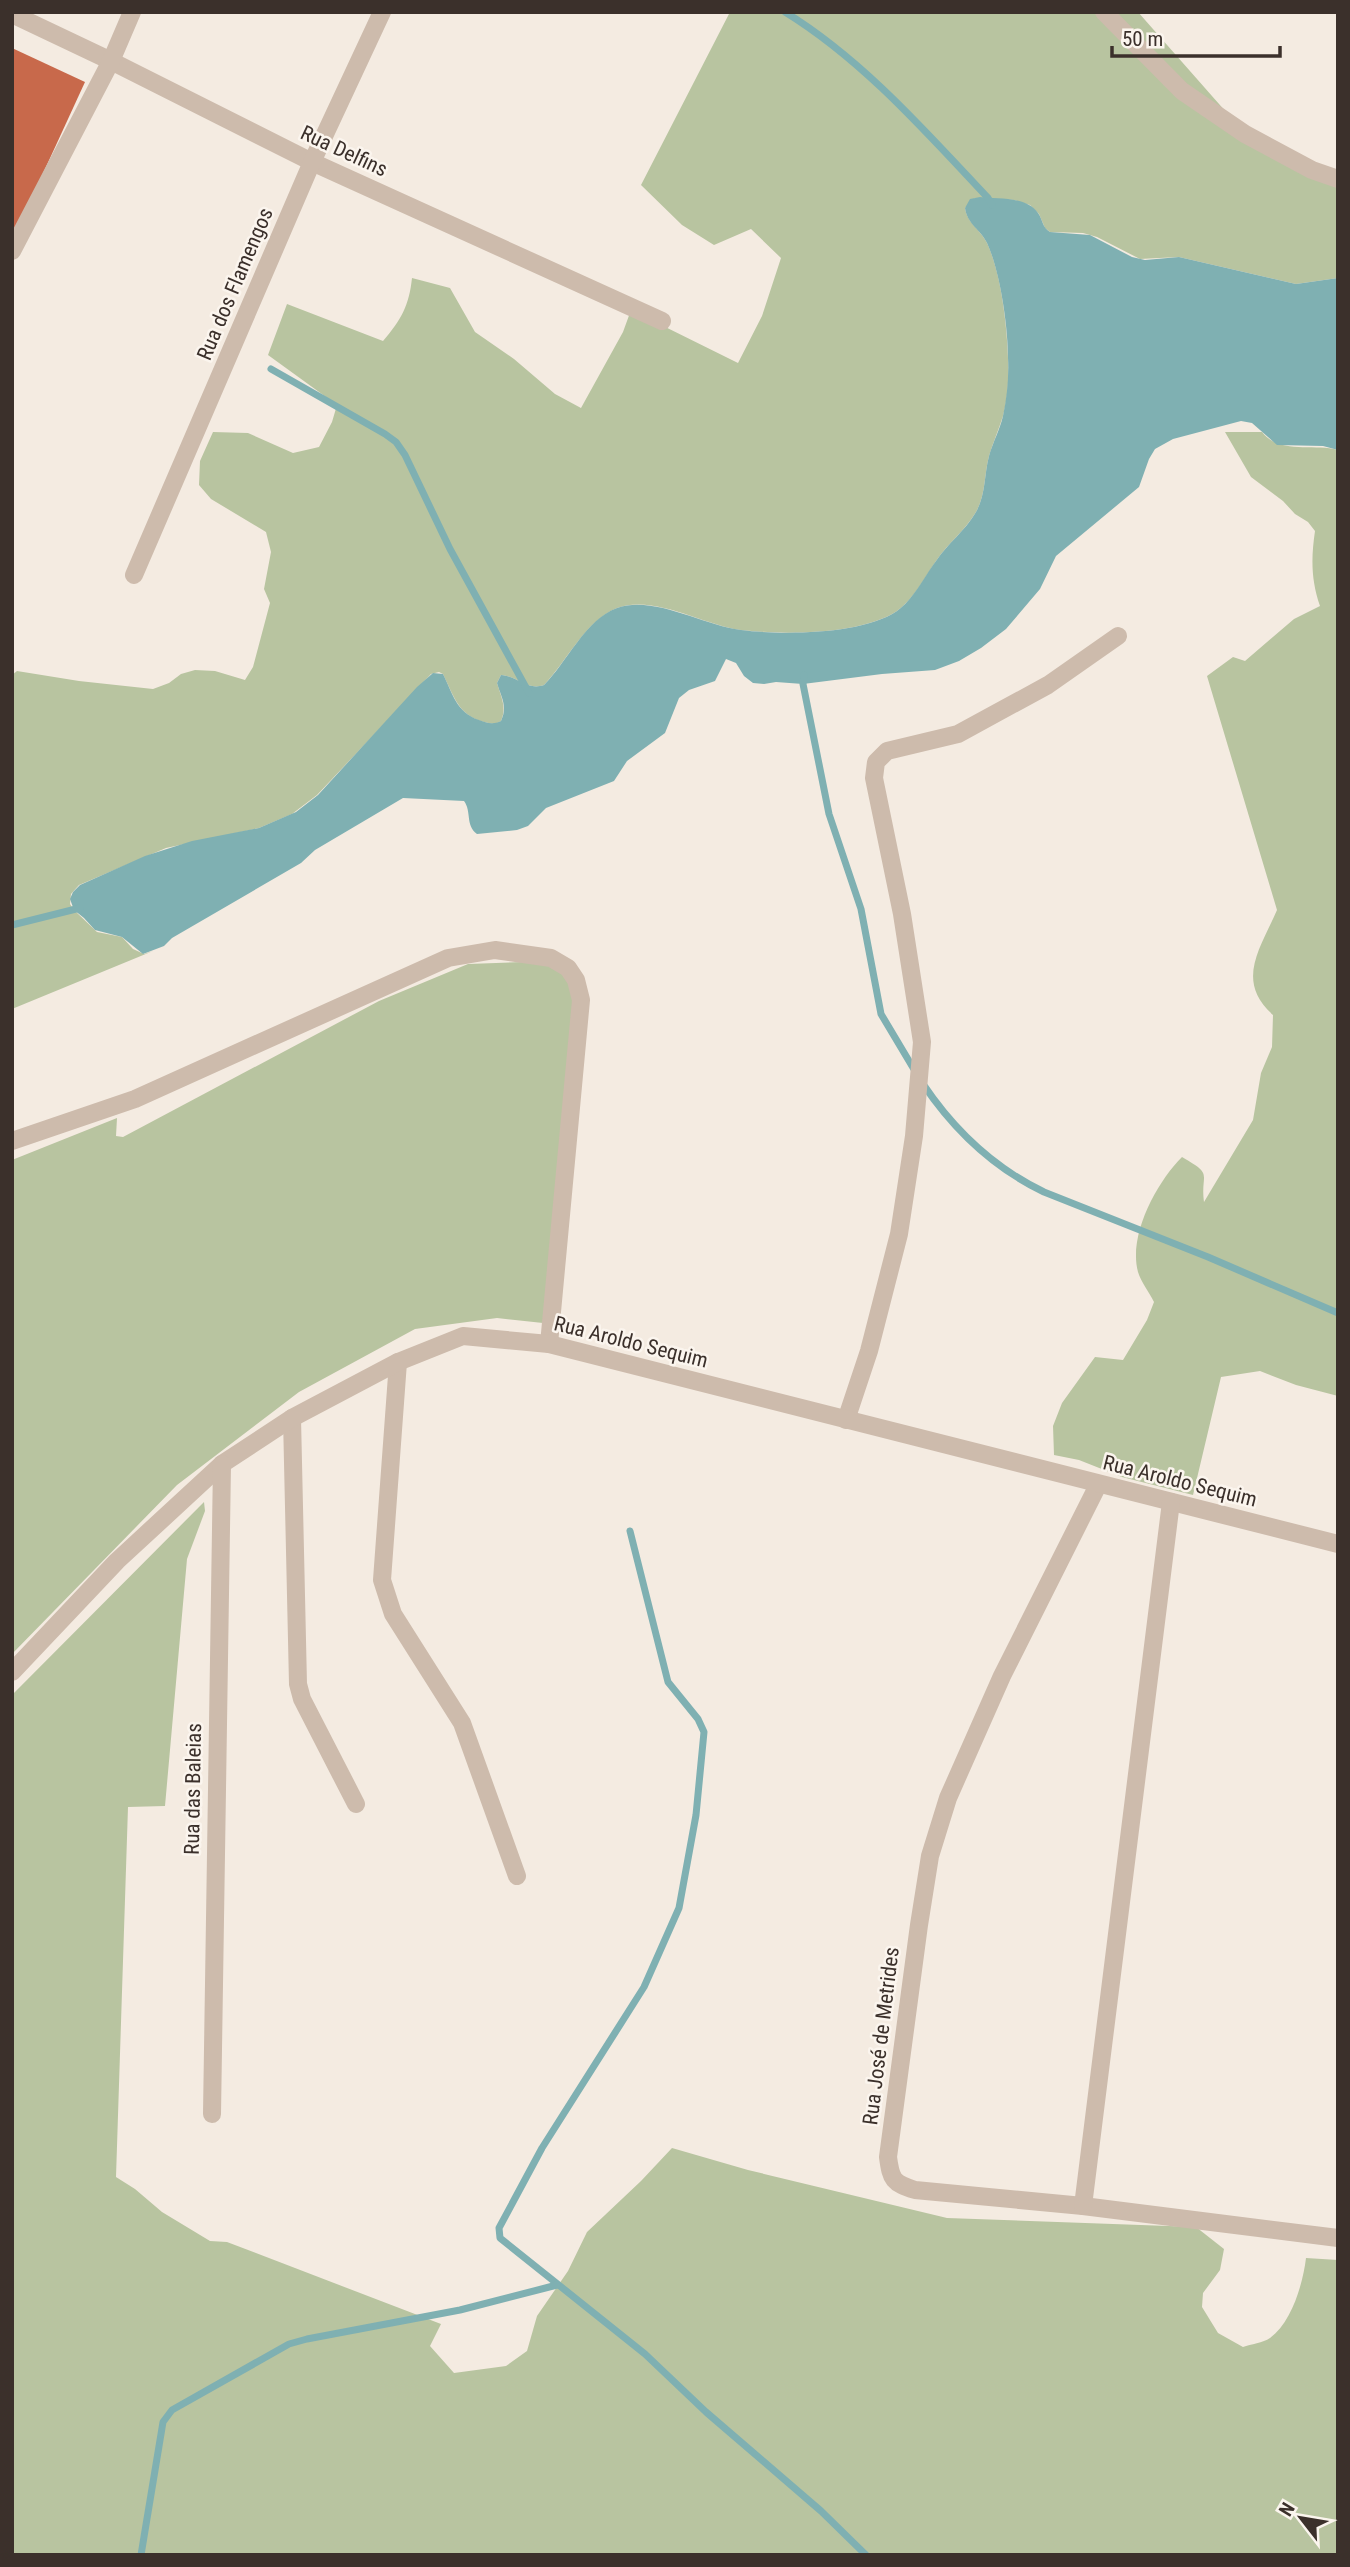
<svg xmlns="http://www.w3.org/2000/svg" width="1350" height="2567" viewBox="0 0 1350 2567" font-family="'Roboto Condensed',sans-serif">
	<style>
		.green { fill: #b8c4a0 }
		.water { fill: #7fb0b2 }
		.lines { fill: none; stroke-linecap: round; stroke-linejoin: round }
		.stream { stroke: #7fb0b2; stroke-width: 7 }
		.building { fill: #c8694b }
		.minor { stroke: #cdbbac; stroke-width: 18 }
		.labels { text-anchor: middle; stroke-width: 5; stroke-linejoin: round; paint-order: stroke }
		.street-label { font-size: 21px; fill: #3b302b; stroke: #fbf5ee }
	</style>
	<rect width="100%" height="100%" fill="#f4ebe1"/>
	<g class="green">
		<path d="M730,12h408l96,109 104,56v101l-42,6 -117,-27 -39,2 -43,-22 -14,-4 -33,-1 -5,-4 -6,-14 -9,-9 -16,-5 -39,-2 -10,10c2,15 16,22 22,35 14,30 20,82 21,115 1,19 0,39 -5,58 -4,13 -10,26 -14,40 -5,19 -3,38 -13,56 -12,20 -28,31 -40,49 -11,16 -23,39 -39,50 -36,24 -115,24 -156,19 -38,-5 -87,-36 -124,-22 -32,13 -50,53 -73,77 -17,6 -27,-9 -43,-10l-4,8c4,14 10,24 4,38l-6,3c-35,-4 -39,-23 -52,-50l-4,-2 -8,2 -114,121 -25,19 -33,14 -93,20 -87,37 -8,9 -1,10 4,6 23,22 25,5 11,12 11,5 9,-3 -141,58v-334l5,-4 62,10 74,8 16,-6 12,-9 14,-4 20,1 30,9 8,-13 17,-64 -6,-14 7,-37 -5,-20 -55,-33 -12,-14 1,-24 13,-29 35,1 45,20 26,-6 13,-25 5,-17 -69,-50 19,-51 96,37c18,-21 26,-35 29,-63l38,10 25,44 39,27 41,35 26,14 42,-76 8,-22 107,53 24,-47 19,-58 -30,-29 -37,16 -32,-20 -41,-40z"/>
		<path d="M1225,432h37c18,23 51,11 76,18v946l-42,-11 -36,-14 -39,6 -28,118 -71,-18 -43,-17 -25,-5 -1,-29 9,-23 33,-46 28,3 24,-40 7,-18c-5,-10 -13,-20 -16,-30 -10,-37 19,-90 44,-115 33,19 18,15 22,45l49,-82 8,-47 11,-26 1,-32c-38,-34 -13,-66 4,-105l-70,-234 26,-19 12,4 49,-42 26,-13c-9,-26 -9,-48 -5,-75l-7,-9 -13,-8 -12,-13 -32,-24z"/>
		<path d="M552,961l26,25 -35,337 -46,-5 -82,11 -116,63 -122,93 -165,169v-494l105,-42 -1,18 7,1 256,-136 89,-37z"/>
		<path d="M204,1502l1,9 -18,48 -22,247 -37,1 -12,370 19,12 27,23 48,29 17,1 214,82 -11,22 24,27 52,-7 21,-15 10,-35 31,-45 19,-39 54,-51 31,-33 76,22 199,48 249,9 28,22 -4,21 -17,23 -1,14 16,26 25,14c8,-3 20,-4 27,-9 22,-16 33,-55 36,-80l32,2v295h-1326v-860z"/>
	</g>
	<path class="water" d="M980,197c17,2 47,-1 58,16 5,7 4,14 12,19l40,3 42,22 13,3 34,-3 117,27 42,-6v172l-15,-4 -46,-1 -25,-22 -11,-2 -68,18 -18,10 -6,10 -10,28 -83,69 -16,33 -34,40 -25,19 -22,13 -24,9 -53,4 -79,10 -27,-2 -12,2 -11,-1 -9,-7 -8,-13 -10,-4 -11,22 -26,9 -10,8 -14,35 -38,28 -13,20 -68,27 -18,18 -11,4 -40,4c-12,-9 -5,-22 -13,-33l-61,-3 -88,52 -14,13 -129,75 -8,8 -21,8 -21,-17 -27,-7 -11,-12 -10,-8 -4,-11 3,-7 7,-7 65,-29 47,-15 67,-13 37,-16 22,-17 99,-108 16,-14 10,1c10,20 13,38 36,46 8,3 14,5 22,1 7,-15 0,-24 -4,-38l4,-8c16,1 26,16 43,10 23,-23 41,-65 73,-77 37,-13 85,17 124,22 40,5 121,5 156,-19 16,-11 27,-34 39,-50 12,-18 29,-30 40,-49 10,-18 8,-37 13,-56 4,-14 11,-27 14,-40 4,-19 6,-39 5,-58 0,-32 -8,-87 -21,-115 -6,-13 -20,-19 -22,-35l5,-9z"/>
	<g class="lines">
		<g class="stream">
			<path d="M785,12c78,48 141,120 203,186l4,7"/>
			<path d="M271,369l114,65 11,8 9,13 45,94 79,144"/>
			<path d="M804,675l-1,9 26,130 32,95 20,105 34,57"/>
			<path d="M12,925l68,-17"/>
			<path d="M923,1084c31,46 71,84 121,108l164,65 130,56"/>
			<path d="M630,1531l38,151 30,37 6,13 -8,83 -17,93 -35,79 -102,161 -43,80 1,10 145,116 61,58 115,99 45,44"/>
			<path d="M141,2555l22,-133 9,-12 117,-66 18,-5 153,-29 97,-25"/>
		</g>
	</g>
	<path class="building" d="M12,48l73,34 -68,148 -5,-3z"/>
	<g class="lines">
		<g class="minor">
			<path d="M1104,12l78,79 63,43 67,36 26,9"/>
			<path d="M12,14l99,47 201,101 350,159"/>
			<path d="M12,251l99,-190 21,-49"/>
			<path d="M134,575l178,-413 70,-150"/>
			<path d="M12,1141l123,-42 313,-141 47,-8 56,8 17,10 8,12 5,20 -32,344"/>
			<path d="M398,1362l-16,218 11,34 69,109 55,153"/>
			<path d="M292,1418l6,266 4,15 54,105"/>
			<path d="M846,1420l23,-69 30,-117 15,-98 8,-94 -20,-128 -28,-136 2,-16 11,-11 71,-17 90,-49 70,-49"/>
			<path d="M1098,1485l-96,191 -54,122 -18,58 -11,69 -31,232c3,23 5,26 27,33l168,16 255,32"/>
			<path d="M12,1672l105,-111 105,-97 70,-46 106,-56 65,-26 86,8 789,200"/>
			<path d="M212,2114l10,-650"/>
			<path d="M1083,2206l88,-704"/>
		</g>
	</g>
	<g class="labels">
		<g class="street-label">
			<text transform="translate(344 151) rotate(25)" y="7">Rua Delfins</text>
			<text transform="translate(235 284) rotate(-67)" y="7">Rua dos Flamengos</text>
			<text transform="translate(631 1342) rotate(14)" y="7">Rua Aroldo Sequim</text>
			<text transform="translate(1180 1481) rotate(14)" y="7">Rua Aroldo Sequim</text>
			<text transform="translate(193 1789) rotate(-89)" y="7">Rua das Baleias</text>
			<text transform="translate(881 2036) rotate(-83)" y="7">Rua José de Metrides</text>
		</g>
	</g>
	<rect width="1350" height="2567" fill="none" stroke="#3b302b" stroke-width="28"/>
	<g transform="translate(1301 2518) rotate(301)" stroke="#fbf5ee" stroke-width="5" paint-order="stroke">
	<path d="M0-5L12 26L0 18L-12 26Z" fill="#3b302b"/>
	<text y="-10" font-size="19" font-weight="bold" text-anchor="middle" fill="#3b302b">N</text>
	</g>
	<path d="M1112 46v10h168v-10" fill="none" stroke="#3b302b" stroke-width="3.5"/>
	<text x="1122" y="46" font-size="21" fill="#3b302b" stroke="#fbf5ee" stroke-width="5" paint-order="stroke">50 m</text>
</svg>
